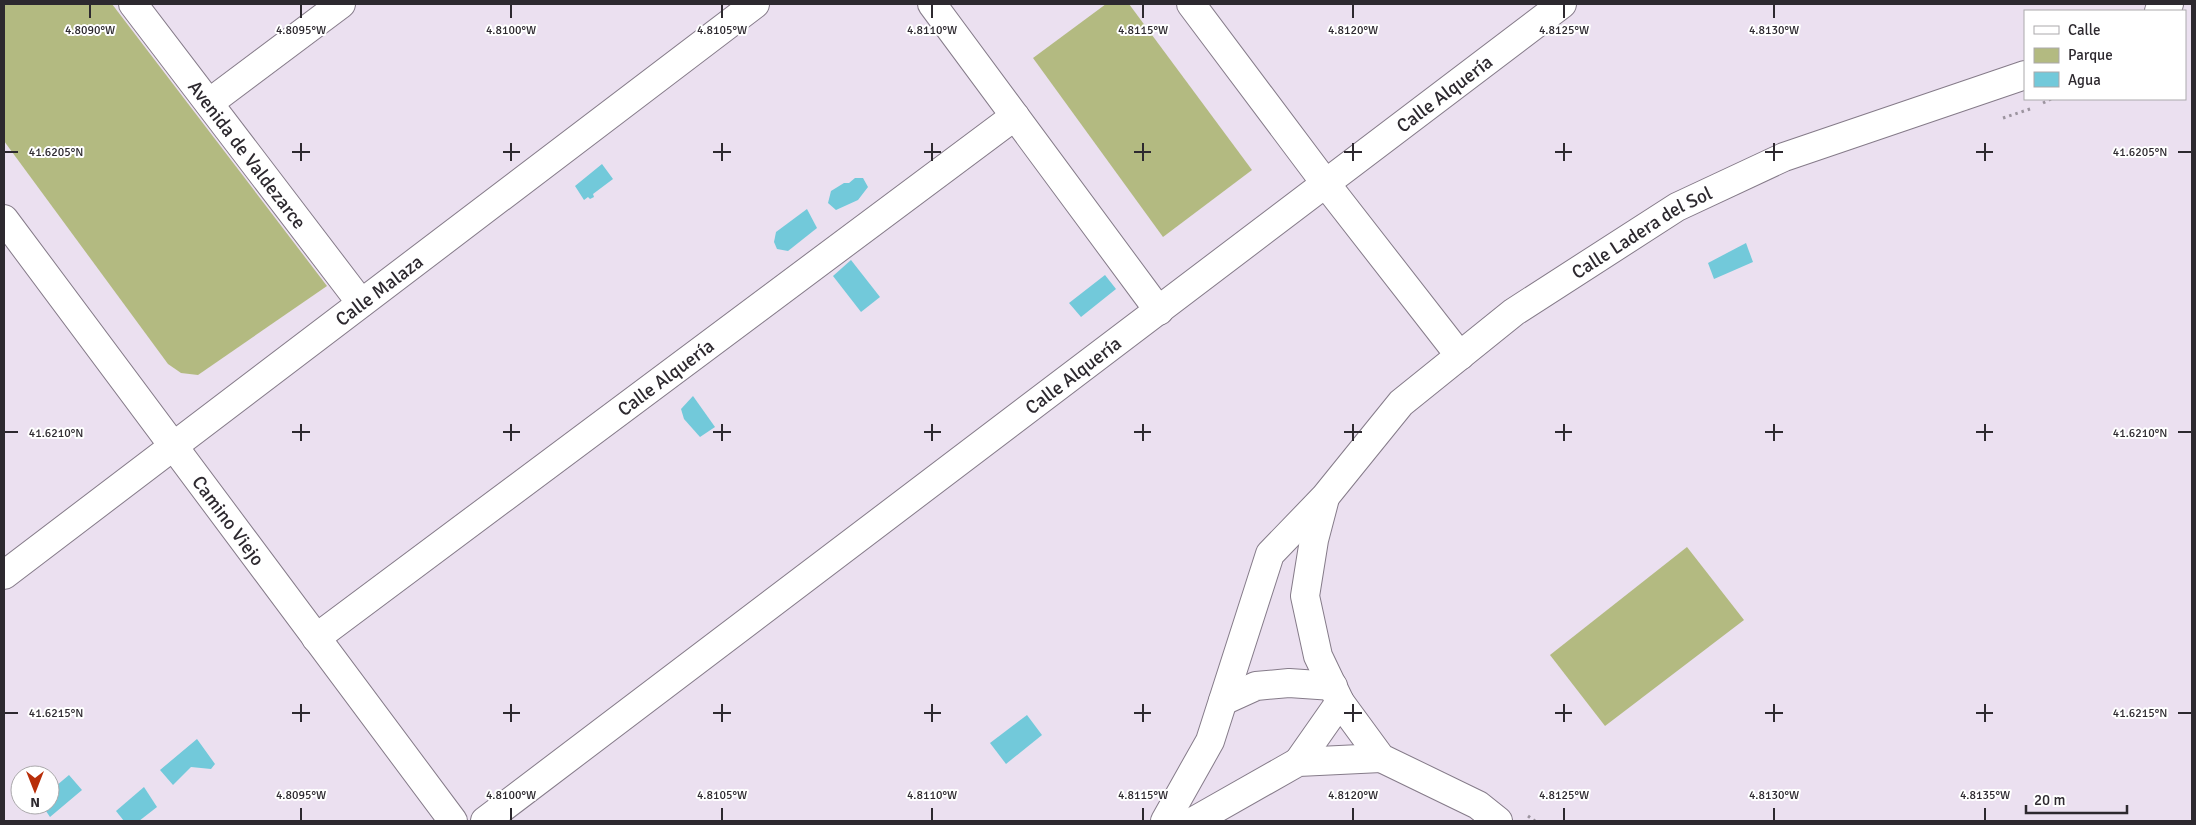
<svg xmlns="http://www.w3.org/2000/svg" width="2196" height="825" viewBox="0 0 2196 825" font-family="Signika,sans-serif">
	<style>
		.green { fill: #b3ba81 }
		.water { fill: #72c9da }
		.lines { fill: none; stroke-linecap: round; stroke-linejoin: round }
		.minor-casing { stroke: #857b89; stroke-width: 30 }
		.path { stroke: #9c949f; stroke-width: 3; stroke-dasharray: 2.5 4; stroke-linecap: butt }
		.minor { stroke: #fff; stroke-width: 28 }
		.ticks { fill: none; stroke: #2d292f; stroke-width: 2 }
		.labels { text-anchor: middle; stroke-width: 4; stroke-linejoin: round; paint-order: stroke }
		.street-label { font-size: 19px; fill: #2d292f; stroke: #fff }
		.ticks-label { font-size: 12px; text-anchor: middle; fill: #2d292f; stroke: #fff; stroke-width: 4; stroke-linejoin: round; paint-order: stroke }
	</style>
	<rect width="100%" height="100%" fill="#ebe0f0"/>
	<g class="green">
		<path d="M4,4h108l215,282 -129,89 -17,-2 -13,-9 -164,-223z"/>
		<path d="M1106,4h23l123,166 -89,67 -130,-179z"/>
		<path d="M1687,547l57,73 -139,106 -55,-71z"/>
	</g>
	<g class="water">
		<path d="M602,164l11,15 -20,15 1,3 -4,2 -2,-2 -4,3 -9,-14z"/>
		<path d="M855,178h8l5,9 -10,13 -22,10 -8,-7 3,-12 13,-8h5z"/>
		<path d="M807,209l10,19 -29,23 -11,-2 -3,-7 2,-10z"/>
		<path d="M1746,243l7,19 -39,17 -6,-16z"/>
		<path d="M851,260l29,37 -19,15 -28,-36z"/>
		<path d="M1105,275l11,14 -35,28 -12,-14z"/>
		<path d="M693,396l22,31 -15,10 -16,-18 -3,-10z"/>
		<path d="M1027,715l15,20 -36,29 -16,-21z"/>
		<path d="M197,739l18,25 -4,5 -20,-2 -18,18 -13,-15z"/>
		<path d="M69,775l13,15 -32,27 -8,-12h8v-14z"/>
		<path d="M144,787l13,20 -18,14h-15l-8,-10z"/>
	</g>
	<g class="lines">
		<defs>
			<g id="minor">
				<path id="s1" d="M133,4l228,299"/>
				<path d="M932,4l227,307"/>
				<path d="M1191,4l135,180 134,172"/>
				<path d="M2159,11l10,-7"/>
				<path d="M209,103l132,-99"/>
				<path id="s2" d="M4,219l449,602"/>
				<path d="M1325,498l-11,42 -9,56 13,60 22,46 41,56 97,47 20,16"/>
				<path id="s3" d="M4,575l751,-571"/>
				<path id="s4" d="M316,638l699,-522"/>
				<path d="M1223,701l33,-15 33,-3 44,3"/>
				<path d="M1298,762l42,-60"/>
				<path id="s5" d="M485,821l1077,-817"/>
				<path id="s6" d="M1165,821l45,-80 60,-187 55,-57 76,-94 113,-91 163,-105 107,-50 241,-82"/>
				<path d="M1194,821l104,-59 83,-4"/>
			</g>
		</defs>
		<use href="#minor" class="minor-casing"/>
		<g class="path">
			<path d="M2043,103l8,-4"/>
			<path d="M2003,118l30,-10"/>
			<path d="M1528,816l7,5"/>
		</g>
		<use href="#minor" class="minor"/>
	</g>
	<path class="ticks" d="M90,5v13M301,5v13M511,5v13M722,5v13M932,5v13M1143,5v13M1353,5v13M1564,5v13M1774,5v13M301,143v18M511,143v18M722,143v18M932,143v18M1143,143v18M1353,143v18M1564,143v18M1774,143v18M1985,143v18M5,152h13M292,152h18M503,152h17M713,152h18M924,152h17M1134,152h17M1344,152h18M1555,152h17M1765,152h18M1976,152h17M2178,152h13M301,424v17M511,424v17M722,424v17M932,424v17M1143,424v17M1353,424v17M1564,424v17M1774,424v17M1985,424v17M5,432h13M292,432h18M503,432h17M713,432h18M924,432h17M1134,432h17M1344,432h18M1555,432h17M1765,432h18M1976,432h17M2178,432h13M301,704v18M511,704v18M722,704v18M932,704v18M1143,704v18M1353,704v18M1564,704v18M1774,704v18M1985,704v18M5,713h13M292,713h18M503,713h17M713,713h18M924,713h17M1134,713h17M1344,713h18M1555,713h17M1765,713h18M1976,713h17M2178,713h13M301,808v12M511,808v12M722,808v12M932,808v12M1143,808v12M1353,808v12M1564,808v12M1774,808v12M1985,808v12"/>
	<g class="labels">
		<g class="street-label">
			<text dy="7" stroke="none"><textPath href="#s5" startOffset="1204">Calle Alquería</textPath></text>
			<text dy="7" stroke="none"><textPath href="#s1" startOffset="189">Avenida de Valdezarce</textPath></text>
			<text dy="7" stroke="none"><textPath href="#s6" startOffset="784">Calle Ladera del Sol</textPath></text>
			<text dy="7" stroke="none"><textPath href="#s3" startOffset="471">Calle Malaza</textPath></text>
			<text dy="7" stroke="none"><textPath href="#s5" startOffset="738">Calle Alquería</textPath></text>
			<text dy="7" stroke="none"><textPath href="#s4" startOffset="436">Calle Alquería</textPath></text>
			<text dy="7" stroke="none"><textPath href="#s2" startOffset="376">Camino Viejo</textPath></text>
		</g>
	</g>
	<g class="ticks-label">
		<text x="90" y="34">4.8090°W</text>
		<text x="301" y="34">4.8095°W</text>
		<text x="511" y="34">4.8100°W</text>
		<text x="722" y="34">4.8105°W</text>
		<text x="932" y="34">4.8110°W</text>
		<text x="1143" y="34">4.8115°W</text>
		<text x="1353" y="34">4.8120°W</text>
		<text x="1564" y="34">4.8125°W</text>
		<text x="1774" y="34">4.8130°W</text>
		<text x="2140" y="156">41.6205°N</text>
		<text x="56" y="156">41.6205°N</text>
		<text x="2140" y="437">41.6210°N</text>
		<text x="56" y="437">41.6210°N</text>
		<text x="2140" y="717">41.6215°N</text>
		<text x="56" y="717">41.6215°N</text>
		<text x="301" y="799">4.8095°W</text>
		<text x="511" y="799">4.8100°W</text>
		<text x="722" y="799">4.8105°W</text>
		<text x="932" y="799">4.8110°W</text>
		<text x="1143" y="799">4.8115°W</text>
		<text x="1353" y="799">4.8120°W</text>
		<text x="1564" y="799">4.8125°W</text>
		<text x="1774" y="799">4.8130°W</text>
		<text x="1985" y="799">4.8135°W</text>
	</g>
	<rect width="2196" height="825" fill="none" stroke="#2d292f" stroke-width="10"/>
	<rect x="2024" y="10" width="162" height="90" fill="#ffffff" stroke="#aba9ac"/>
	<rect x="2034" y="26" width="25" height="8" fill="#ffffff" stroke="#aba9ac"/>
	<text x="2068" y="35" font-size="15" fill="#2d292f">Calle</text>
	<rect x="2034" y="48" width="25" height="15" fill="#b3ba81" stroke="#aba9ac"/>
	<text x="2068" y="60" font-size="15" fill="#2d292f">Parque</text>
	<rect x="2034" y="72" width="25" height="15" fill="#72c9da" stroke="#aba9ac"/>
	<text x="2068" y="85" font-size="15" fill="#2d292f">Agua</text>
	<g transform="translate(35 790) rotate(180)"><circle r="24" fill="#ffffff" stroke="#aba9ac"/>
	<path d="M0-4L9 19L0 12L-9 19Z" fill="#b82e09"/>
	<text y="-8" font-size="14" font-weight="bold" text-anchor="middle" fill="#2d292f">N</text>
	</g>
	<path d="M2026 805v8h101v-8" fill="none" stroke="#2d292f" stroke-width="2.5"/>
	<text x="2034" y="805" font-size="15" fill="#2d292f" stroke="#ffffff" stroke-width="4" paint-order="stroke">20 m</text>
</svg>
